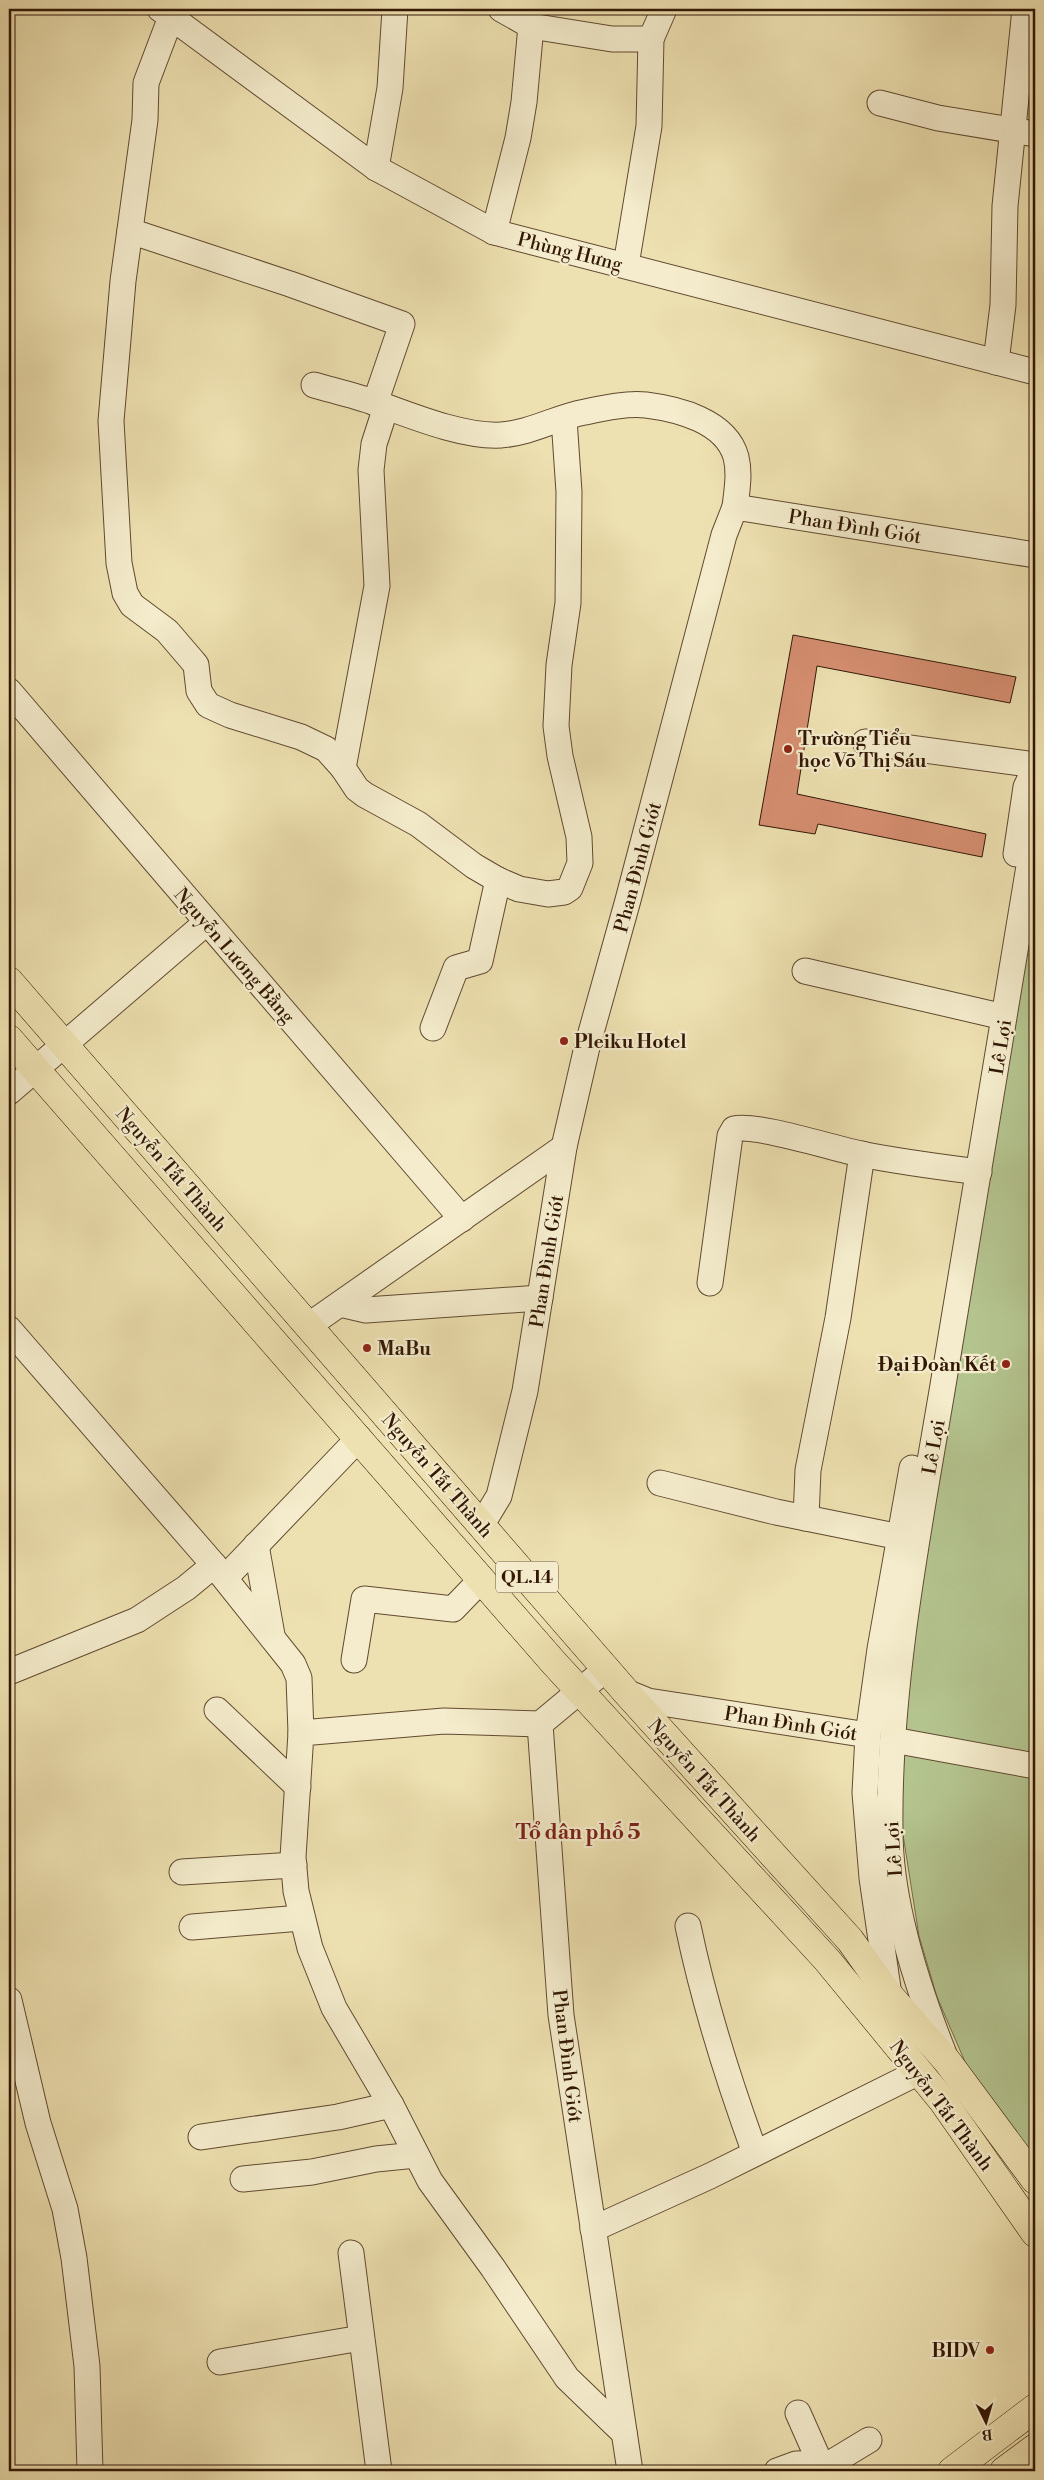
<svg xmlns="http://www.w3.org/2000/svg" width="1044" height="2480" viewBox="0 0 1044 2480" font-family="'Libre Bodoni',serif">
	<style>
		.green { fill: #b4c48f; stroke: #736e4a }
		.building { fill: #d78f72; stroke: #321705 }
		.lines { fill: none; stroke-linecap: round; stroke-linejoin: round }
		.minor-casing { stroke: #614a30; stroke-width: 27 }
		.major-casing { stroke: #321705; stroke-width: 29 }
		.minor { stroke: #f4eccc; stroke-width: 25 }
		.major { stroke: #eee1b1; stroke-width: 28 }
		.poi-dot { fill: #8f2418; stroke: #f4eccc; stroke-width: 2 }
		.labels { text-anchor: middle; stroke-width: 4.5; stroke-linejoin: round; paint-order: stroke }
		.shield { fill: #f4eccc; stroke: #6c5741; stroke-width: 1 }
		.shield-label { font-size: 18px; font-weight: bold; fill: #321705 }
		.street-label { font-size: 19px; fill: #321705; stroke: #f4eccc }
		.poi-label { font-size: 19px; font-weight: bold; fill: #321705; stroke: #f4eccc; text-anchor: start }
		.quarter-label { font-size: 21px; font-weight: bold; fill: #7a1f14; stroke: #f4eccc }
	</style>
	<rect width="100%" height="100%" fill="#eee1b1"/>
	<filter id="stains"><feTurbulence type="fractalNoise" baseFrequency=".004" numOctaves="4"/><feColorMatrix values="0 0 0 0 .2 0 0 0 0 .09 0 0 0 0 .02 0 0 0 .5 -.17"/></filter>
	<radialGradient id="worn" r=".72"><stop offset=".6" stop-color="#630" stop-opacity="0"/><stop offset="1" stop-color="#630" stop-opacity=".3"/></radialGradient>
	<path class="green" d="M1035,800v1369l-60,-84 -38,-88 -18,-61 -21,-133 19,-264 115,-689z"/>
	<path class="building" d="M793,635l223,42 -6,26 -193,-37 -20,128 189,40 -4,23 -164,-33 -3,10 -56,-9z"/>
	<g class="lines">
		<defs>
			<g id="minor">
				<path d="M160,9l216,159 118,64 541,140"/>
				<path d="M501,9l30,17 81,13h39"/>
				<path d="M171,17l-25,66 -1,37 -22,161 -12,140 8,142 6,30 7,12 35,26 24,28 5,6 3,26 9,14 22,10 71,22 25,12 17,19 14,21 8,6 53,29 56,42 24,14 21,9 29,5 16,-2 6,-4 10,-25 -1,-26 -19,-81 -4,-30 3,-61 9,-62 1,-111 -5,-73"/>
				<path d="M880,103l58,15 97,16"/>
				<path d="M376,168l14,-80 5,-79"/>
				<path d="M130,231l160,53 112,40 -27,79"/>
				<path d="M494,232l24,-94 6,-36 7,-76"/>
				<path d="M626,265l23,-139 2,-87 13,-30"/>
				<path d="M996,362l7,-57 2,-99 20,-197"/>
				<path d="M314,385c21,6 42,11 62,18 36,13 87,34 125,32 30,-2 56,-18 84,-23 19,-4 42,-9 61,-7 32,4 80,16 90,52 4,16 1,33 -1,50"/>
				<path d="M9,691l453,528"/>
				<path d="M865,742l170,23"/>
				<path d="M343,768l34,-182 -6,-116 3,-26 12,-37"/>
				<path d="M1016,854l10,-67 9,-18"/>
				<path d="M805,971l186,43"/>
				<path d="M433,1028l23,-60 24,-7 18,-81"/>
				<path d="M9,1092l198,-170"/>
				<path d="M710,1283l20,-147 4,-7c21,-6 101,20 127,25 39,8 79,13 118,18"/>
				<path d="M340,1304l26,6 174,-12"/>
				<path d="M308,1326l256,-179"/>
				<path d="M9,1329l205,236 79,99 6,14 2,55"/>
				<path d="M660,1483l116,29 124,25"/>
				<path d="M806,1518l2,-48 30,-152 24,-164"/>
				<path d="M482,1524l17,-28 26,-105 39,-244 23,-100 41,-147 96,-365 11,-28 300,48"/>
				<path d="M256,1545l16,90"/>
				<path d="M225,1578l134,-140"/>
				<path d="M354,1660l10,-61 89,10 28,-29"/>
				<path d="M606,1669l-66,55 21,291 69,456"/>
				<path d="M9,1672l128,-52 49,-32 28,-23"/>
				<path d="M626,1692l22,9 220,34"/>
				<path d="M217,1710l81,77"/>
				<path d="M540,1724l-96,-3 -143,12 -8,124 3,34 14,57 24,60 57,97 39,76 63,87 74,110 57,55"/>
				<path d="M893,1740l142,26"/>
				<path d="M182,1872l112,-7"/>
				<path d="M688,1926c16,77 40,153 67,227"/>
				<path d="M192,1927l109,-9"/>
				<path d="M889,1995l-17,-117 -7,-85 3,-58 12,-86 32,-181"/>
				<path d="M9,2000l29,123 27,86 9,49 13,108 3,105"/>
				<path d="M944,2054c-27,-68 -54,-150 -54,-224 -2,-143 28,-297 52,-439 32,-187 63,-374 93,-561"/>
				<path d="M201,2137l137,-20 53,-12"/>
				<path d="M243,2179l69,-7 64,-13 40,-4"/>
				<path d="M593,2229l117,-53 209,-104"/>
				<path d="M351,2253l28,218"/>
				<path d="M220,2362l141,-24"/>
				<path d="M798,2413l23,52"/>
				<path d="M777,2471l19,-7 35,-1 38,-23"/>
			</g>
			<g id="major">
				<path d="M9,981l617,711 224,248 39,55 58,66 88,119"/>
				<path d="M9,1039l545,624 273,297 115,140 93,133"/>
				<path d="M952,2471l83,-63"/>
				<path d="M1004,2471l31,-23"/>
			</g>
		</defs>
		<use href="#minor" class="minor-casing"/>
		<use href="#major" class="major-casing"/>
		<use href="#minor" class="minor"/>
		<use href="#major" class="major"/>
	</g>
	<g class="poi-dot">
		<circle cx="788" cy="749" r="5"/>
		<circle cx="564" cy="1041" r="5"/>
		<circle cx="367" cy="1348" r="5"/>
		<circle cx="1006" cy="1364" r="5"/>
		<circle cx="990" cy="2350" r="5"/>
	</g>
	<g class="labels">
		<rect class="shield" x="496" y="1561.5" width="62" height="31" rx="4"/>
		<g class="shield-label">
			<text x="527" y="1583">QL.14</text>
		</g>
		<g class="street-label">
			<text transform="translate(570 251) rotate(14)" y="7">Phùng Hưng</text>
			<text transform="translate(855 526) rotate(9)" y="7">Phan Đình Giót</text>
			<text transform="translate(637 867) rotate(-75)" y="7">Phan Đình Giót</text>
			<text transform="translate(235 955) rotate(49)" y="7">Nguyễn Lương Bằng</text>
			<text transform="translate(1000 1047) rotate(-81)" y="7">Lê Lợi</text>
			<text transform="translate(172 1169) rotate(49)" y="7">Nguyễn Tất Thành</text>
			<text transform="translate(546 1261) rotate(-81)" y="7">Phan Đình Giót</text>
			<text transform="translate(933 1447) rotate(-80)" y="7">Lê Lợi</text>
			<text transform="translate(438 1475) rotate(49)" y="7">Nguyễn Tất Thành</text>
			<text transform="translate(791 1723) rotate(9)" y="7">Phan Đình Giót</text>
			<text transform="translate(705 1780) rotate(48)" y="7">Nguyễn Tất Thành</text>
			<text transform="translate(893 1849) rotate(-94)" y="7">Lê Lợi</text>
			<text transform="translate(568 2056) rotate(83)" y="7">Phan Đình Giót</text>
			<text transform="translate(942 2105) rotate(53)" y="7">Nguyễn Tất Thành</text>
		</g>
		<g class="poi-label">
			<text x="798" y="745">Trường Tiểu<tspan x="798" dy="22">học Võ Thị Sáu</tspan></text>
			<text x="574" y="1048">Pleiku Hotel</text>
			<text x="377" y="1355">MaBu</text>
			<text x="996" y="1371" text-anchor="end">Đại Đoàn Kết</text>
			<text x="980" y="2357" text-anchor="end">BIDV</text>
		</g>
		<g class="quarter-label">
			<text x="578" y="1839">Tổ dân phố 5</text>
		</g>
	</g>
	<rect width="1044" height="2480" fill="none" stroke="#eee1b1" stroke-width="30"/>
	<rect x="10" y="10" width="1024" height="2460" fill="none" stroke="#321705" stroke-width="2.5"/>
	<rect x="15" y="15" width="1014" height="2450" fill="none" stroke="#321705"/>
	<g transform="translate(986 2422) rotate(175)" stroke="#f4eccc" stroke-width="4" paint-order="stroke">
	<path d="M0-4L9 19L0 12L-9 19Z" fill="#321705"/>
	<text y="-8" font-size="14" font-weight="bold" text-anchor="middle" fill="#321705">B</text>
	</g>
	<rect width="100%" height="100%" filter="url(#stains)"/>
	<rect width="100%" height="100%" fill="url(#worn)"/>
</svg>
